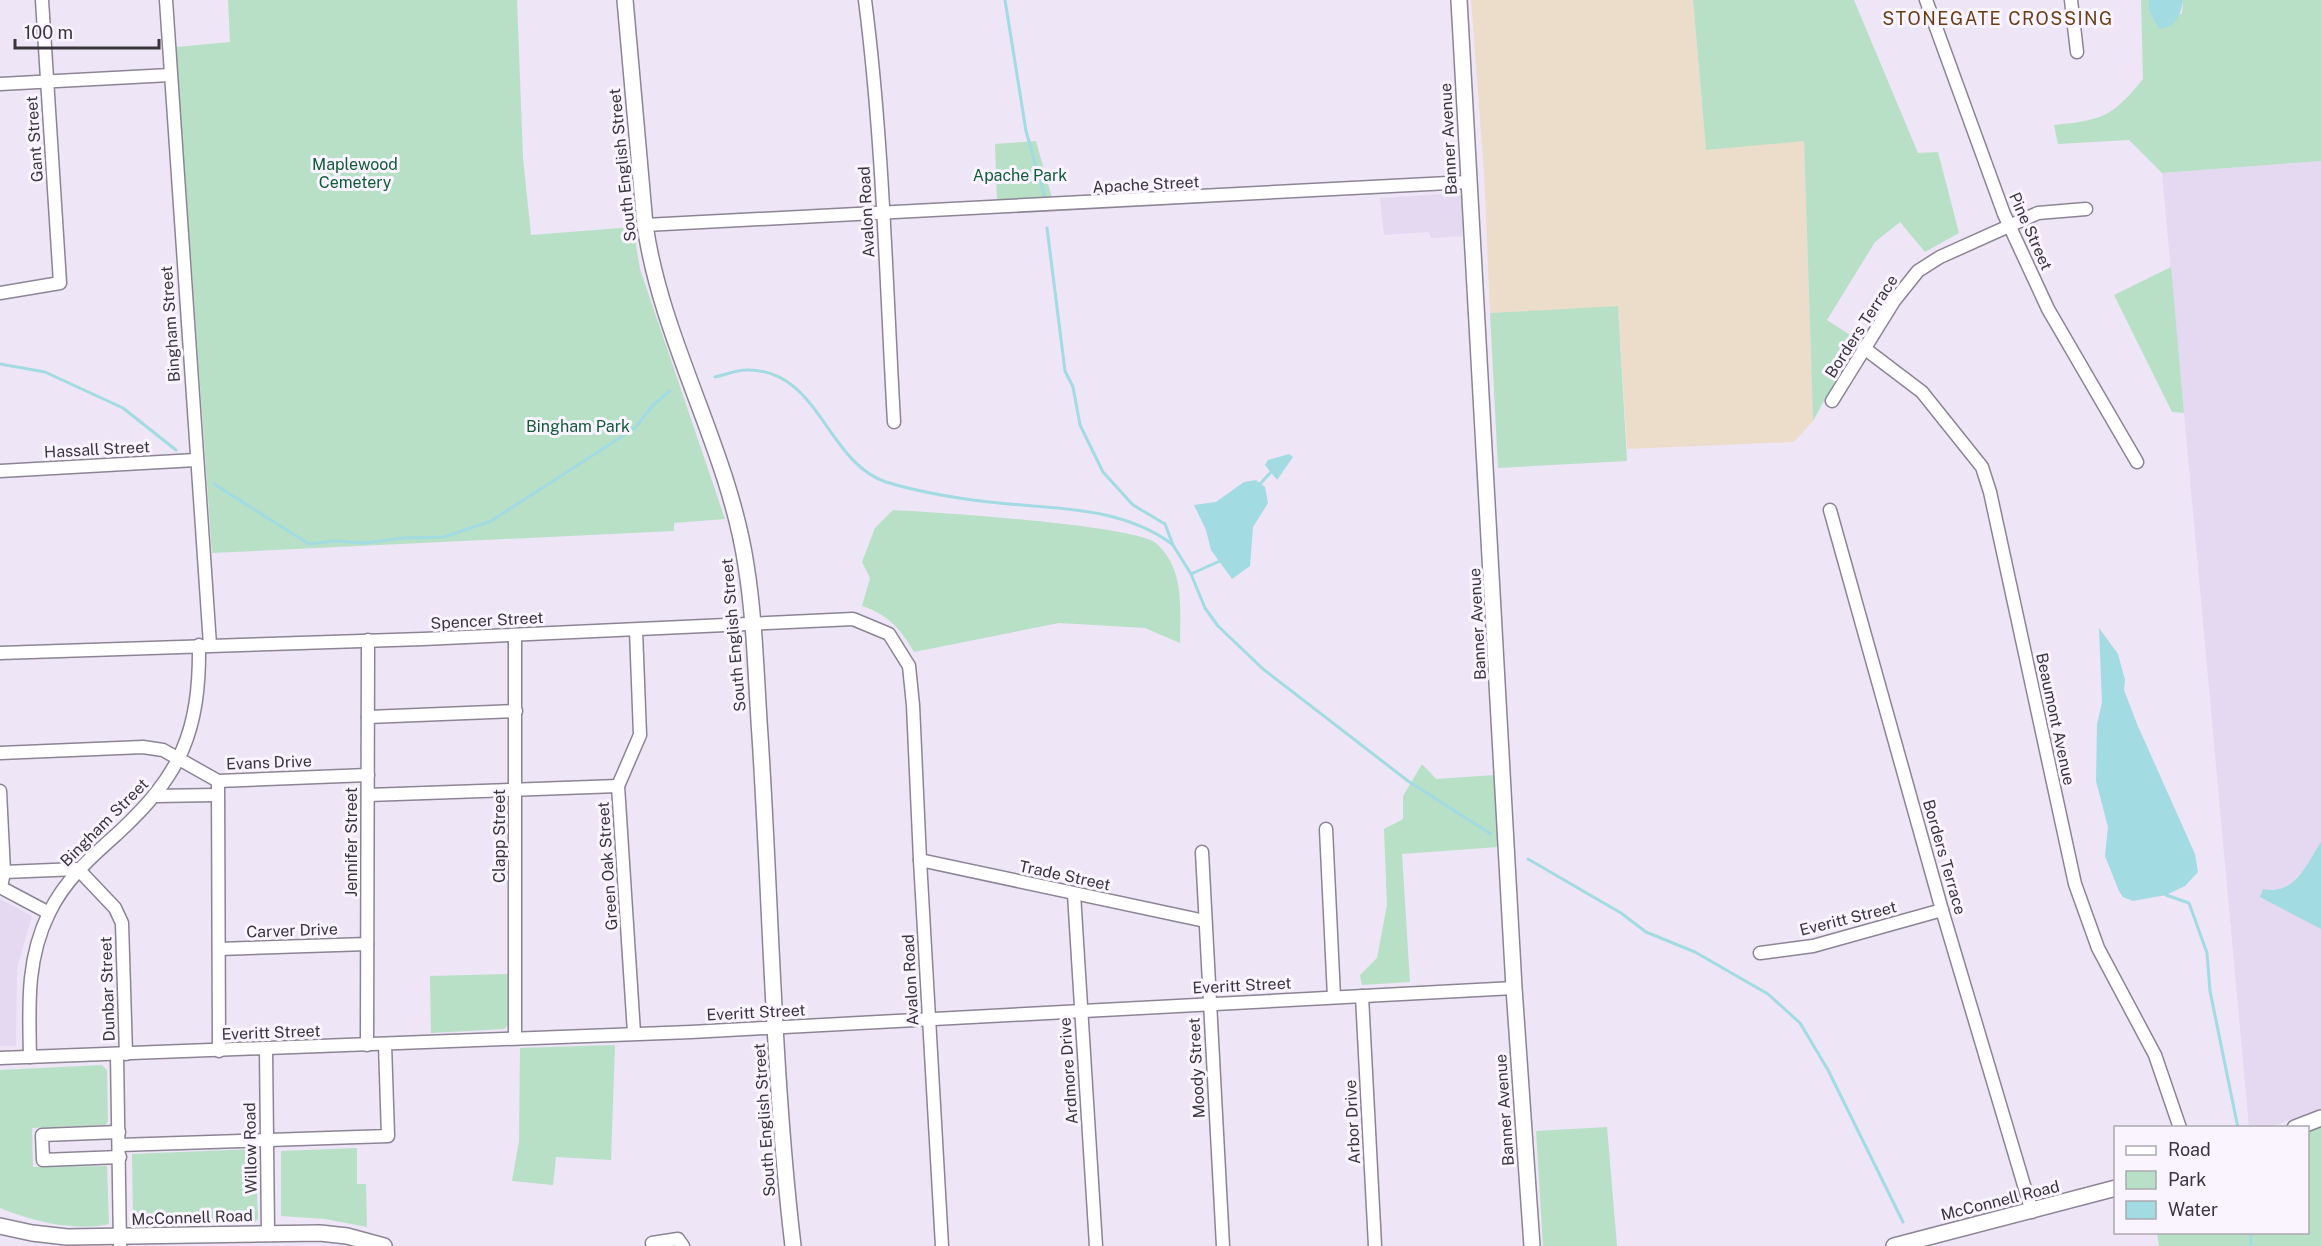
<svg xmlns="http://www.w3.org/2000/svg" width="2321" height="1246" viewBox="0 0 2321 1246" font-family="'Public Sans',sans-serif">
	<style>
		.built { fill: #e4d9f1 }
		.industrial { fill: #ecddca }
		.green { fill: #b8e0c7 }
		.water { fill: #a2dbe2 }
		.lines { fill: none; stroke-linecap: round; stroke-linejoin: round }
		.stream { stroke: #a2dbe2; stroke-width: 3 }
		.minor-casing { stroke: #8c8495; stroke-width: 15 }
		.tertiary-casing { stroke: #8c8495; stroke-width: 18 }
		.minor { stroke: #fff; stroke-width: 12 }
		.tertiary { stroke: #fff; stroke-width: 15 }
		.labels { text-anchor: middle; stroke-width: 6; stroke-linejoin: round; paint-order: stroke }
		.street-label { font-size: 16px; fill: #39353d; stroke: #f9f4ff }
		.park-label { font-size: 16px; fill: #135a38; stroke: #f9f4ff }
		.neighbourhood-label { font-size: 18px; letter-spacing: 1.5px; fill: #683d15; stroke: #f9f4ff }
	</style>
	<rect width="100%" height="100%" fill="#eee5f7"/>
	<g class="built">
		<path d="M2321,161v948l-51,18h-21l-87,-954z"/>
		<path d="M1458,193l5,5 2,38 -34,2 -2,-6 -45,3 -4,-37z"/>
		<path d="M0,899l32,17 -15,52 -1,78h-16z"/>
	</g>
	<path class="industrial" d="M1471,0h222l13,150 98,-10 9,281 -19,21 -167,7 -9,-142 -128,6 -6,-141z"/>
	<g class="green">
		<path d="M228,0h289l6,158 8,77 102,-8 7,42 85,250 -51,4v8l-462,22 -36,-506 54,-5z"/>
		<path d="M1693,0h161l64,153 20,-1 21,81 -34,19 -25,-30 -25,20 -48,78 31,20 -45,81 -9,-280 -98,9z"/>
		<path d="M2141,0h8v11l9,17 24,-15 1,-13h138v161l-159,12 -33,-33 -71,4 -4,-19c49,-5 58,-8 89,-46z"/>
		<path d="M1036,141l16,57 -55,2 -2,-56z"/>
		<path d="M2171,267l13,146 -12,-1 -58,-117z"/>
		<path d="M1618,306l9,155 -129,7 -8,-155z"/>
		<path d="M893,510c37,2 245,15 264,34 28,26 23,64 23,99l-35,-15 -86,-5 -145,29c-13,-23 -27,-38 -52,-46l8,-28 -8,-16 13,-34z"/>
		<path d="M1422,764l14,15 59,-4 3,72 -96,7 8,128 -48,3 -2,-10 17,-17 10,-53 -3,-76 19,-10v-23z"/>
		<path d="M508,974v51l-4,4 -73,4 -1,-57z"/>
		<path d="M615,1045l-4,115 -55,-3 -3,28 -41,-4 7,-40 1,-93z"/>
		<path d="M102,1065l5,5 1,52 -3,3 -73,3 1,39 74,-1 2,58c-33,8 -78,-3 -109,-16v-138z"/>
		<path d="M1607,1127l10,119h-74l-7,-115z"/>
		<path d="M2321,1127v119h-162l-2,-13 151,-1v-100z"/>
		<path d="M357,1148v36h9l1,43 -42,-8 -44,-3v-65z"/>
		<path d="M255,1149l3,70 -3,3 -119,3 -3,-3 -1,-68z"/>
	</g>
	<g class="water">
		<path d="M2149,0h34c-2,15 -8,30 -25,28l-9,-17z"/>
		<path d="M1289,454l4,3 -16,23 -12,-15 3,-5z"/>
		<path d="M1256,480l9,7 3,16 -15,24 -3,39 -18,13 -21,-29 -5,-20 -12,-25 22,-3 28,-20z"/>
		<path d="M2099,628l19,26 7,26 -1,10 13,34 58,130 3,18 -13,14 -19,9 -33,6 -10,-4 -4,-6 -14,-35 3,-29 -12,-46 1,-57 5,-21z"/>
		<path d="M2321,842v87l-61,-32 3,-8c32,7 43,-24 58,-47z"/>
	</g>
	<g class="lines">
		<g class="stream">
			<path d="M1005,0l21,131 19,67"/>
			<path d="M1047,228l18,143 8,16 7,38 23,47 30,33 32,19 8,21 18,29 14,34 13,18 45,43 145,112 83,53"/>
			<path d="M0,364l45,8 78,36 53,42"/>
			<path d="M715,377c10,-2 21,-7 31,-7 73,-2 80,92 140,112 33,10 68,16 103,20 62,7 130,3 183,42"/>
			<path d="M214,484l95,60 25,-3 31,2 39,-5 40,-1 47,-16 28,-18 116,-75 18,-23 17,-14"/>
			<path d="M1259,485l12,-13"/>
			<path d="M1191,574l31,-14"/>
			<path d="M1528,859l93,54 25,19 49,20 73,42 32,29 28,47 75,152"/>
			<path d="M2165,891l1,4 23,8 18,50 3,38 28,137"/>
			<path d="M2251,1232v14"/>
		</g>
		<defs>
			<g id="minor">
				<path d="M166,0l44,645"/>
				<path d="M865,0c18,140 21,281 29,422"/>
				<path d="M1926,0l78,214 44,95 89,153"/>
				<path d="M2071,0l6,52"/>
				<path d="M0,84l170,-9"/>
				<path d="M645,225l823,-43"/>
				<path d="M0,293l60,-10 -18,-283"/>
				<path d="M1864,348l58,44 60,75 8,25 85,392 23,64 57,107 25,73"/>
				<path d="M1832,401l62,-100 24,-30 22,-14 98,-44 48,-4"/>
				<path d="M0,471l196,-11"/>
				<path d="M1830,510l112,400 90,302"/>
				<path d="M515,635v403"/>
				<path d="M0,653l423,-14 430,-20 36,15 20,32 4,39 7,155 22,386"/>
				<path d="M368,717l148,-6"/>
				<path d="M0,753l143,-6 20,3 55,31 150,-6"/>
				<path d="M218,781l1,270"/>
				<path d="M0,791l4,81 -3,15"/>
				<path d="M368,795l250,-9"/>
				<path d="M155,796l61,-1"/>
				<path d="M1326,829l8,168"/>
				<path d="M1202,852l21,394"/>
				<path d="M920,860l285,61"/>
				<path d="M4,872l74,-3 37,39 7,15 4,131"/>
				<path d="M0,887l49,26"/>
				<path d="M1074,894l22,352"/>
				<path d="M219,949l148,-5"/>
				<path d="M1760,953l53,-7 129,-36"/>
				<path d="M1362,996l13,250"/>
				<path d="M634,1033l-16,-247 22,-51 -4,-105"/>
				<path d="M367,1045l1,-405"/>
				<path d="M266,1049l2,184"/>
				<path d="M117,1054l3,192"/>
				<path d="M30,1057c-1,-51 -4,-97 19,-144 16,-33 41,-55 68,-79 64,-59 83,-102 82,-189"/>
				<path d="M0,1058l691,-26 823,-44"/>
				<path d="M119,1132l-77,3 1,25 77,-3"/>
				<path d="M119,1145l269,-9 -3,-92"/>
				<path d="M653,1246l-1,-3 26,-4 5,7"/>
			</g>
			<g id="tertiary">
				<path d="M625,0l20,225c17,118 83,222 101,340 9,56 10,114 14,171 11,170 13,341 33,510"/>
				<path d="M1459,0l55,988 18,258"/>
				<path d="M2295,1128l26,-10"/>
				<path d="M0,1226l32,7 35,4 253,-4 27,3 37,10"/>
				<path d="M1894,1246l222,-58"/>
			</g>
		</defs>
		<use href="#minor" class="minor-casing"/>
		<use href="#tertiary" class="tertiary-casing"/>
		<use href="#minor" class="minor"/>
		<use href="#tertiary" class="tertiary"/>
	</g>
	<g class="labels">
		<g class="street-label">
			<text transform="translate(34 139) rotate(-94)" y="6">Gant Street</text>
			<text transform="translate(1448 139) rotate(-93)" y="6">Banner Avenue</text>
			<text transform="translate(622 165) rotate(-96)" y="6">South English Street</text>
			<text transform="translate(1146 184) rotate(-3)" y="6">Apache Street</text>
			<text transform="translate(866 212) rotate(-93)" y="6">Avalon Road</text>
			<text transform="translate(2031 231) rotate(66)" y="6">Pine Street</text>
			<text transform="translate(170 324) rotate(-94)" y="6">Bingham Street</text>
			<text transform="translate(1861 326) rotate(-57)" y="6">Borders Terrace</text>
			<text transform="translate(97 449) rotate(-3)" y="6">Hassall Street</text>
			<text transform="translate(487 620) rotate(-3)" y="6">Spencer Street</text>
			<text transform="translate(1477 624) rotate(-93)" y="6">Banner Avenue</text>
			<text transform="translate(733 635) rotate(-95)" y="6">South English Street</text>
			<text transform="translate(2056 719) rotate(78)" y="6">Beaumont Avenue</text>
			<text transform="translate(269 762) rotate(-2)" y="6">Evans Drive</text>
			<text transform="translate(104 822) rotate(-45)" y="6">Bingham Street</text>
			<text transform="translate(499 836) rotate(-90)" y="6">Clapp Street</text>
			<text transform="translate(351 842) rotate(-90)" y="6">Jennifer Street</text>
			<text transform="translate(1945 857) rotate(74)" y="6">Borders Terrace</text>
			<text transform="translate(607 866) rotate(-94)" y="6">Green Oak Street</text>
			<text transform="translate(1065 875) rotate(12)" y="6">Trade Street</text>
			<text transform="translate(1848 918) rotate(-14)" y="6">Everitt Street</text>
			<text transform="translate(292 930) rotate(-2)" y="6">Carver Drive</text>
			<text transform="translate(910 980) rotate(-93)" y="6">Avalon Road</text>
			<text transform="translate(1242 985) rotate(-3)" y="6">Everitt Street</text>
			<text transform="translate(107 989) rotate(-92)" y="6">Dunbar Street</text>
			<text transform="translate(756 1012) rotate(-3)" y="6">Everitt Street</text>
			<text transform="translate(271 1032) rotate(-2)" y="6">Everitt Street</text>
			<text transform="translate(1196 1068) rotate(-93)" y="6">Moody Street</text>
			<text transform="translate(1068 1071) rotate(-94)" y="6">Ardmore Drive</text>
			<text transform="translate(1504 1110) rotate(-94)" y="6">Banner Avenue</text>
			<text transform="translate(764 1120) rotate(-94)" y="6">South English Street</text>
			<text transform="translate(1352 1122) rotate(-93)" y="6">Arbor Drive</text>
			<text transform="translate(250 1148) rotate(-91)" y="6">Willow Road</text>
			<text transform="translate(2000 1200) rotate(-14)" y="6">McConnell Road</text>
			<text transform="translate(192 1217) rotate(-2)" y="6">McConnell Road</text>
		</g>
		<g class="park-label">
			<text x="355" y="170">Maplewood<tspan x="355" dy="18">Cemetery</tspan></text>
			<text x="1020" y="181">Apache Park</text>
			<text x="578" y="432">Bingham Park</text>
		</g>
		<g class="neighbourhood-label">
			<text x="1998" y="25">STONEGATE CROSSING</text>
		</g>
	</g>
	<rect x="2114" y="1126" width="195" height="108" fill="#f9f4ff" stroke="#aca8b1" stroke-width="1.5"/>
	<rect x="2126" y="1146" width="30" height="9" fill="#ffffff" stroke="#aca8b1" stroke-width="1.5"/>
	<text x="2168" y="1156" font-size="18" fill="#39353d">Road</text>
	<rect x="2126" y="1171" width="30" height="18" fill="#b8e0c7" stroke="#aca8b1" stroke-width="1.5"/>
	<text x="2168" y="1186" font-size="18" fill="#39353d">Park</text>
	<rect x="2126" y="1201" width="30" height="18" fill="#a2dbe2" stroke="#aca8b1" stroke-width="1.5"/>
	<text x="2168" y="1216" font-size="18" fill="#39353d">Water</text>
	<path d="M15 39v9h144v-9" fill="none" stroke="#39353d" stroke-width="3"/>
	<text x="24" y="39" font-size="18" fill="#39353d" stroke="#f9f4ff" stroke-width="4.5" paint-order="stroke">100 m</text>
</svg>
